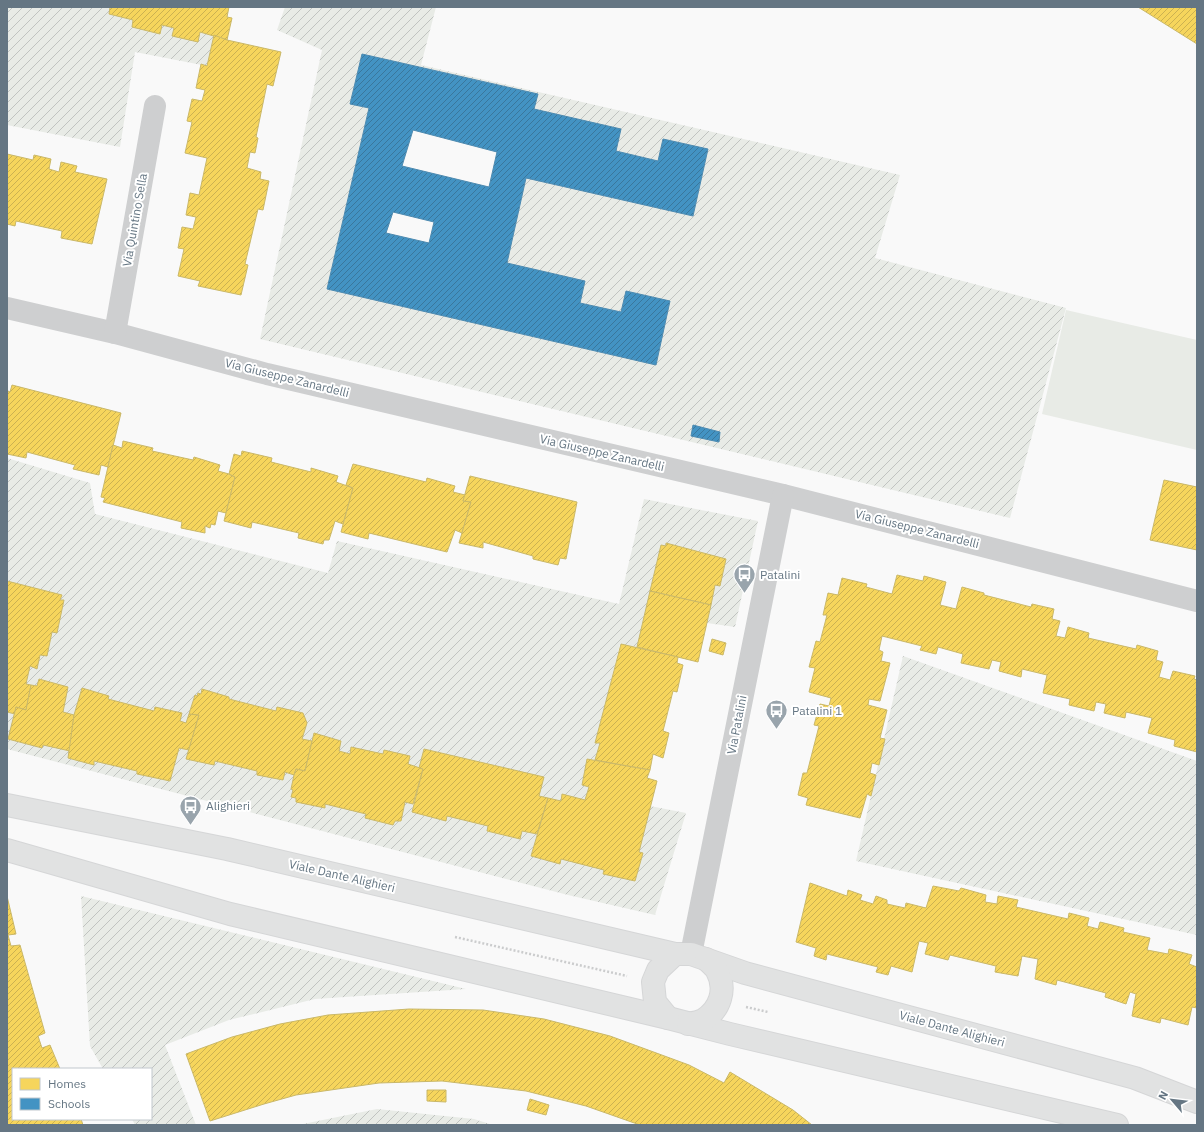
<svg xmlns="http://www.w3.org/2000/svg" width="1204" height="1132" viewBox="0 0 1204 1132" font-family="'IBM Plex Sans',sans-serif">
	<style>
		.grass { fill: #e8ebe6 }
		.garden { fill: url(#garden-furrows); fill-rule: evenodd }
		.homes { fill: url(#homes-hatch); stroke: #cab868 }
		.schools { fill: url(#schools-hatch); stroke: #4d8ab0; fill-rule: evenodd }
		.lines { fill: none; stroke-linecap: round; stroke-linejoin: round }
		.secondary-casing { stroke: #d5d6d7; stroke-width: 24 }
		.path { stroke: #cbcccd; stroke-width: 2.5; stroke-dasharray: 2 2; stroke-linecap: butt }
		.street { stroke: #cecfd0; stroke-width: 22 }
		.secondary { stroke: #e1e2e2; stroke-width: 22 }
		.labels { text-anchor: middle; stroke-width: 4; stroke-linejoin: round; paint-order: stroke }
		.street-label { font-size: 12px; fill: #657683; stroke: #fff }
		.poi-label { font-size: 12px; fill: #657683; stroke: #fff; text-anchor: start }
	</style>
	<defs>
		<pattern id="garden-furrows" width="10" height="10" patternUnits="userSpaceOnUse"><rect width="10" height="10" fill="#e8ebe6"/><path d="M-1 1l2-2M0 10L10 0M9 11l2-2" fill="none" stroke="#c0c3c0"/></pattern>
		<pattern id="homes-hatch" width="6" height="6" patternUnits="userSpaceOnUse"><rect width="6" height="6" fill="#f6d55c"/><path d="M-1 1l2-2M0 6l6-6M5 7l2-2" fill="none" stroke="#cbb151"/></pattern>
		<pattern id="schools-hatch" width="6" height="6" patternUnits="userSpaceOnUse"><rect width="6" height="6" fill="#4393c3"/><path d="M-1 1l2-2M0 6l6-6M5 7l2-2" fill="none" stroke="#3a779c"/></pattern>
	</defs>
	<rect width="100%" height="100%" fill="#f9f9f9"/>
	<path class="grass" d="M1066,310l131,30v110l-155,-36z"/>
	<g class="garden">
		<path d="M7,7h103l-1,7 24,6 -1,7 28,7 2,-9 12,3 -2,7 26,6 2,-9 14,3 -7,31 -72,-14 -15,95 -113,-22z"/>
		<path d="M285,7h151l-15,58 479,110 -25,83 191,50 -56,210 -750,-179 62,-289 -45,-20zM362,54l175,40 -3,15 82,42 42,10 5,-22 45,10 -15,67 -167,-38 -19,85 78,18 -5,22 41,9 6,-21 43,10 -14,64 -329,-76 42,-181 -19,-4z"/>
		<path d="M7,458l83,25 5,31 233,59 9,-32 282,63 25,-105 114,22 -23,106 -28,-4 8,-38 5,1 6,-27 -60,-16v3l-5,-1 -24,102 -17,-3 -24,99h4l-5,17 -8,-1 -5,26 7,2 -4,13 -23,-6 -1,7 -22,-5 5,-19 -120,-28 -5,19 -11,-4 2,-8 -25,-6 -2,4 -32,-6 -1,6 -11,-3 1,-10 -26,-7 -2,7 -10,-2 5,-16 -4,-10 -25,-6 -2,4 -47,-12v-2l-27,-8 -1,5 -3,-1 -1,3h-2l-9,27 -6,-2 1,-8 -26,-6 -1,4 -46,-12 1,-3 -27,-8 -8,27 -11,-3 5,-25 -28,-8 -3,7 -11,-2 4,-18 7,3 3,-14 7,1 5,-24 5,1 7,-33h-4l1,-5 -54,-14z"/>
		<path d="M903,656l294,105v174l-341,-74z"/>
		<path d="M7,712l8,2 -6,25 33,9 1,-3 27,6 -1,7 25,6v-3l43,10v3l33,7 9,-33 10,2 -2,9 26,6 2,-4 42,10v4l26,5 2,-8 9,3 -3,14 34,15 41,10 -1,4 28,7 2,-4h6l4,-19 8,2 -1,8 34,9 1,-5 41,10 -1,5 32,8 3,-8 15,3 -6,22 29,8 1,-5 43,11 -1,4 32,7 7,-28 -3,-1 11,-46 36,7 -31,102 -87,-20 -561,-146z"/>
		<path d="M81,896l385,93 -151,10 -86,21 -64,25 31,80h-61l-3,-6h19v-50h-48l-13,-23z"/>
		<path d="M377,1109l97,10 19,6h-195z"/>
	</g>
	<g class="homes">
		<path d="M110,7h119l-2,10 5,1 -5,22 -27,-8 -2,10 -26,-6 2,-8 -12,-3 -2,9 -28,-7 1,-7 -24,-6z"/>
		<path d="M1138,7h59v37z"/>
		<path d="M214,35l13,5 54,12 -8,34 -6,-2 -11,53 2,1 -3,15 -5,-1 -3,16 14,4 -1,7 9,2 -6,29 -5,-1 -13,55 3,1 -7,30 -43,-9 2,-5 -22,-5 6,-27 -6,-1 4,-21 11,2 3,-12 -10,-2 4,-22 9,2 8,-37 -22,-5 7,-31 -5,-1 5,-22 10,2 3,-11 -9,-2 5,-24 6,2z"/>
		<path d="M7,154l26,6 1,-5 17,4 -2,10 10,3 2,-10 16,4 -2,6 32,7 -15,65 -31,-6 1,-7 -46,-10 -1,5 -8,-2z"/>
		<path d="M12,385l109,28 -13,54 -7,-2 -2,10 -26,-6 2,-4 -48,-13 -1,6 -19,-4v-58l1,-5 2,1z"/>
		<path d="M123,441l30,7 -1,3 41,9 1,-3 26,8 -2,6 11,3 6,3 -9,36 -8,-2 -3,14 -4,-1 -1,4 -5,-2v7l-24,-5 1,-6 -79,-20 2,-4 -4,-1 12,-52 9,3z"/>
		<path d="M242,451l30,7 -1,4 40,10v-4l27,8 -2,6 17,6 -10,36 -8,-3 -6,19h-5l-1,4 -25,-6 1,-5 -47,-11 -1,6 -27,-7 11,-44 -6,-3 5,-20 7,2z"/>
		<path d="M353,464l73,18 1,-4 28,8 -2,6 12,3 -2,6 8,1 -9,31 -7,-3 -8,22 -78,-19 -1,6 -27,-7 12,-44 -7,-3z"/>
		<path d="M470,476l107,26 -11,57 -6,-1 -2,7 -25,-6v-3l-50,-14v6l-24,-5 12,-41 -8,-1z"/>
		<path d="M1164,480l33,7v63l-47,-10z"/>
		<path d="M666,543l60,16 -6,27 -5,-1 -4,20 -61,-14 11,-46 5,1z"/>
		<path d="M897,575l26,6 1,-5 22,6 -6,23 16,4 6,-22 22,6v2l47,12 1,-3 22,5 -2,10 8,2 -4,15 9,2 3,-11 21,6 -1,5 48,11 1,-4 21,6 -2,9 7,2 -4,15 11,3 3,-9 22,5 -1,3 3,1v72l-23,-6 1,-6 -27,-7 4,-15 -26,-6 -1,6 -21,-5 2,-9 -10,-2 -2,9 -25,-6 1,-6 -27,-6 4,-18 -25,-6 -1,8 -22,-6 2,-9 -9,-2 -3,9 -28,-6 2,-9 -25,-7 -2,7 -16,-4 2,-4 -40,-10 -3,14 4,2 -2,9 9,2 -10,38 -11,-2 -1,6 19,5 -7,28 5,1 -6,26 -7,-2 -2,10 6,2 -5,21 -4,-2 -7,24 -54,-13 2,-7 -10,-3 5,-22h4l12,-47 -5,-1 6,-21 9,2 2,-8 -22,-6 6,-24 -6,-1 7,-26 4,1 7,-27h-4l5,-22 10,2 4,-17 25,6 -1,3 26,7z"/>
		<path d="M7,581l55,14 -2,5h4l-7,33 -5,-1 -5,24 -7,-1 -3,14 -7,-3 -4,18 5,1 -5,25 -10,-3 -1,7 -8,-2z"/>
		<path d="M650,591l61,14 -13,57 -61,-15z"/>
		<path d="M712,639l14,4 -3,12 -14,-4z"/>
		<path d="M621,644l57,13 -1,6 6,2 -6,27 -4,-1 -10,40 6,2 -6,25 -10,-4 -3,16 -55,-10 5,-17h-5z"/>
		<path d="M39,679l29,8 -5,25 11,3 -4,36 -27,-6 -1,3 -34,-9 8,-32 10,3 5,-25 6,1z"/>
		<path d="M82,688l27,8 -1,3 46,12 1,-4 27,6 -2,8 6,2 3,-9 10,1 -10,35 -10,-2 -9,33 -33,-7v-3l-43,-10v4l-26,-7 6,-43z"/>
		<path d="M202,689l27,8v2l47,12 1,-4 26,6 4,10 -5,16 10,2 -7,30 -9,-2 -2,6 -9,-3 -2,8 -26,-5v-4l-42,-10 -1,4 -28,-6 13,-44 -10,-1 6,-19 2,1 1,-3 3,1z"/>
		<path d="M314,733l27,8 -2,10 11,3 1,-7 32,7 1,-4 26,6 -2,8 15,5 -10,35 -8,-2 -4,19h-6l-2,4 -28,-7 1,-4 -41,-10v4l-29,-6v-4l-5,-1 2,-7 -2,-1 3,-14 2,-6 9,2z"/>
		<path d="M424,749l120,28 -5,19 9,2 -11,36 -15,-3 -2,8 -33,-8 1,-5 -41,-10 -1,5 -34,-9 11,-43 -4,-1z"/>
		<path d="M587,759l63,11 -3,8 10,3 -18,71 4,1 -8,28 -32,-7 1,-4 -43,-11 -1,5 -29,-8 17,-58 13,3 1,-7 23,6 4,-13 -7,-2z"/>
		<path d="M810,883l37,13 1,-6 14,5 -2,5 13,4 3,-8 11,4v4l18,4 1,-5 20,5 7,-22 26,5 2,-3 25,7 -1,7 12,2 1,-8 20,4 -2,7 52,12 1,-6 20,5 -2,8 11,3 2,-7 24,6 -1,4 27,6 -3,12 21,4 1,-5 23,6 -3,9 8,3v41l-5,-1 -4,18 -27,-7 -1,5 -28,-7 4,-22 -6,-2 -4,12 -21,-7 1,-4 -49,-13 -1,5 -21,-6 3,-20 -16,-3 -4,20 -23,-4 1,-6 -46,-11 -2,5 -23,-6 3,-11 -9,-2 -7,31 -21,-6 -3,9 -12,-3 2,-5 -51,-13 -1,6 -12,-4 2,-8 -20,-6z"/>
		<path d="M7,896l9,38 -8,1 3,11 9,-1 25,88 -7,3 4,12 8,-3 10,24h-47v50h68l2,6h-76z"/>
		<path d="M409,1009l74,1 61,9 66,17 79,29 35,18 6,-11 63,38 19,15h-172l-54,-19 -60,-15 -84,-10 -63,2 -83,12 -32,9 -54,17 -24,-67 46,-17 48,-13 48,-9z"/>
		<path d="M427,1090h19v12l-19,-1z"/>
		<path d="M530,1099l19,6 -3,10 -19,-5z"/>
	</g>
	<g class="schools">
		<path d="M362,54l176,40 -4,15 87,20 -5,22 42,10 5,-22 45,10 -15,67 -167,-38 -19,85 78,18 -5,22 41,9 5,-21 44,10 -14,64 -329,-76 42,-181 -19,-4zM413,130l84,22 -8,35 -87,-21zM393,212l41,10 -5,21 -43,-10z"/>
		<path d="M693,425l27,7 -1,10 -28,-6z"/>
	</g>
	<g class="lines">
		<defs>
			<g id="secondary">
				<path d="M7,805l220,44 448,105h16l54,19 390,105 62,24"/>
				<path d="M7,850l223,64 438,104 62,16 387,91"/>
				<path d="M668,1018l-13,-16 -2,-20 5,-12 17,-16"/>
				<path d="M688,1024c5,-1 11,-2 15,-4 17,-10 24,-31 14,-49 -2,-4 -7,-8 -11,-12"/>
			</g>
		</defs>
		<use href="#secondary" class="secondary-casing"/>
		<g class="path">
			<path d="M455,937l172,39"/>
			<path d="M746,1007l22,5"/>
		</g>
		<g class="street">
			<path d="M7,308l108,25 152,41 516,121 414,106"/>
			<path d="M115,333l40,-227"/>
			<path d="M691,954l92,-459"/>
		</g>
		<use href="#secondary" class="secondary"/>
	</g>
	<defs>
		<symbol id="bus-pin" viewBox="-11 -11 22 30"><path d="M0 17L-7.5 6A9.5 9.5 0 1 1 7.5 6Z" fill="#99a4ac" stroke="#fff"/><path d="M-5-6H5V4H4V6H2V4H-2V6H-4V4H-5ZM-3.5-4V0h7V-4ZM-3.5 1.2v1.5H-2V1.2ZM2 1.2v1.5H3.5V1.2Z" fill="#fff"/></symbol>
	</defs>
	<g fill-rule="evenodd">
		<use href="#bus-pin" x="732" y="562" width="25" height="34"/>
		<use href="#bus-pin" x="764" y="698" width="25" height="34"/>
		<use href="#bus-pin" x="178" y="794" width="25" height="34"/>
	</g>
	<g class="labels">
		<g class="street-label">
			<text transform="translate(135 220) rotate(-80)" y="4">Via Quintino Sella</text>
			<text transform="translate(287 378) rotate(14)" y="4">Via Giuseppe Zanardelli</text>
			<text transform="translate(602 453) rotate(13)" y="4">Via Giuseppe Zanardelli</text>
			<text transform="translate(917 529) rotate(14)" y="4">Via Giuseppe Zanardelli</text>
			<text transform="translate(737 725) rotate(-79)" y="4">Via Patalini</text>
			<text transform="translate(342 876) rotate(13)" y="4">Viale Dante Alighieri</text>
			<text transform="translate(952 1029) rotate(15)" y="4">Viale Dante Alighieri</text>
		</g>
		<g class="poi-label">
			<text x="760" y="579">Patalini</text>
			<text x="792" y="715">Patalini 1</text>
			<text x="206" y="810">Alighieri</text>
		</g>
	</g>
	<rect width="1204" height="1132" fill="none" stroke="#657683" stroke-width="16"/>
	<rect x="12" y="1068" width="140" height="52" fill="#ffffff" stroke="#c1c8cd"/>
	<rect x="20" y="1078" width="20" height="12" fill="#f6d55c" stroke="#c1c8cd"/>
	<text x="48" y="1088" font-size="12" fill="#657683">Homes</text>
	<rect x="20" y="1098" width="20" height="12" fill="#4393c3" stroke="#c1c8cd"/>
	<text x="48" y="1108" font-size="12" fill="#657683">Schools</text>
	<g transform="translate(1172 1100) rotate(298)" stroke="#ffffff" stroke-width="3" paint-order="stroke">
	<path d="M0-3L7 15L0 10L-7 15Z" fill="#657683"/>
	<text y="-6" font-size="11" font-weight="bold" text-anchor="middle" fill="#657683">N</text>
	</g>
</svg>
